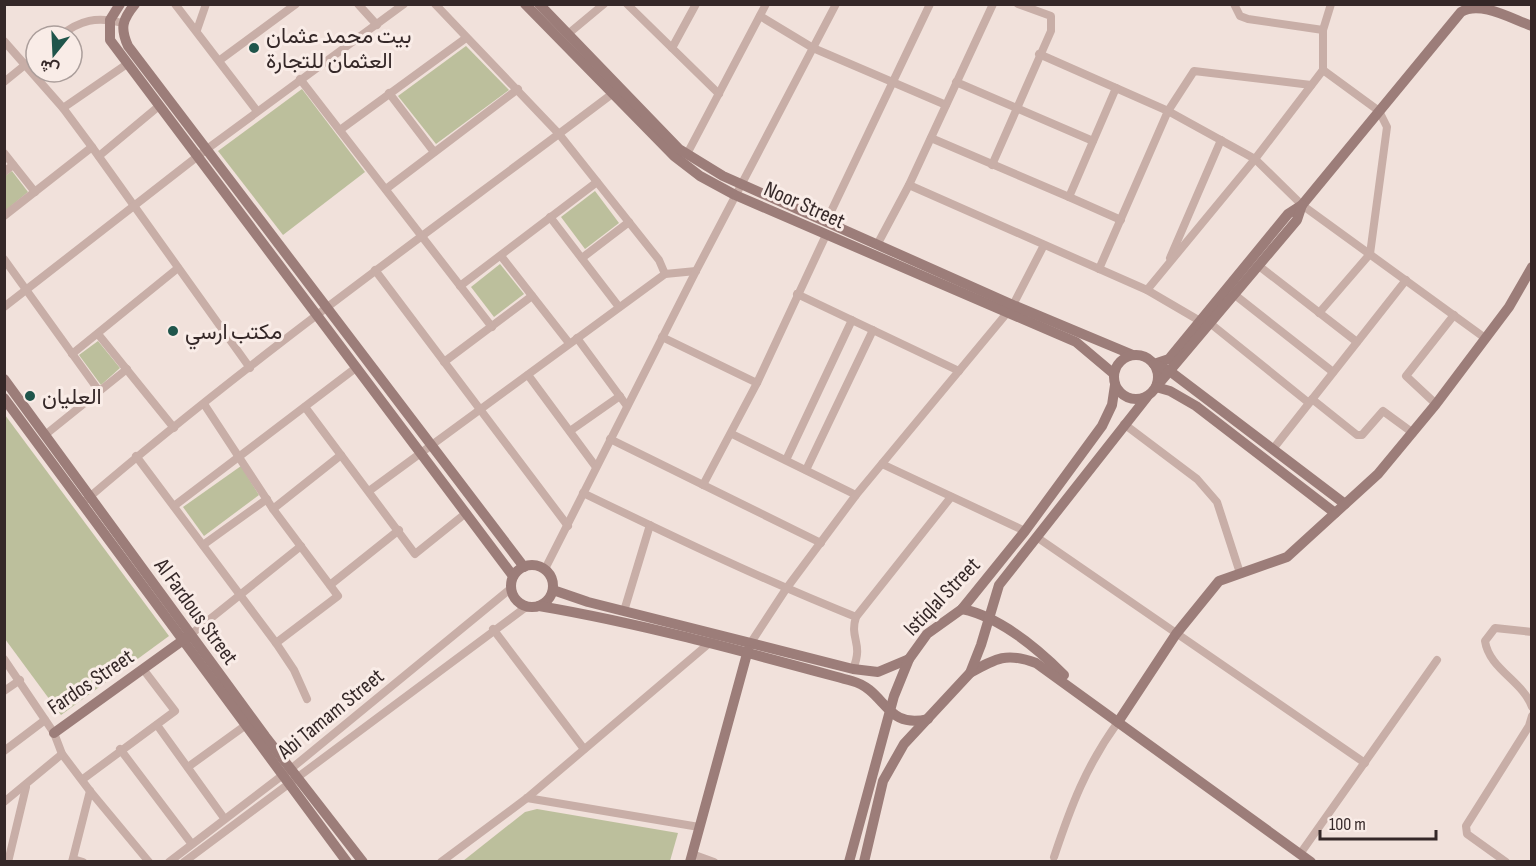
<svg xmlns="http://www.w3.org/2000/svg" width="1536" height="866" viewBox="0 0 1536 866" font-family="'Sofia Sans Condensed',Vazirmatn,sans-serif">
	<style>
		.green { fill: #bcbf9c }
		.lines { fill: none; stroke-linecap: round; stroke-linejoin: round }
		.street { stroke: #c8aea7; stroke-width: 8 }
		.secondary { stroke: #9c7d79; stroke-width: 10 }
		.poi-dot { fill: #1f554b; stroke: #f9ece7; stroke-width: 2 }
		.labels { text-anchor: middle; stroke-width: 6; stroke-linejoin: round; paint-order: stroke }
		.poi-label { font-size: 22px; fill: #352828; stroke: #f9ece7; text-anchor: start }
		.street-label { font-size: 22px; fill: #352828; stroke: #f9ece7 }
	</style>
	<rect width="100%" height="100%" fill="#f1e1db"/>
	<g class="green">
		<path d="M466,46l43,44 -73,54 -38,-48z"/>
		<path d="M302,89l63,83 -82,63 -65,-84z"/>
		<path d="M12,171l16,21 -23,19v-35z"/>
		<path d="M595,191l24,32 -34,26 -24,-32z"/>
		<path d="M500,264l24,30 -30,23 -23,-30z"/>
		<path d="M98,341l22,27 -19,17 -22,-30z"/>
		<path d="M5,415l164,221 -108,79 -56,-76z"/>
		<path d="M241,466l18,29 -55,41 -21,-29z"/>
		<path d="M537,809l141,24 -8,28h-207l62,-49z"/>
	</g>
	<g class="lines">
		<g class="street">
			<path d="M175,4l82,107"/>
			<path d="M358,4l19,21"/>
			<path d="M435,4l124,130 100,126 6,14"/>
			<path d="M627,4l92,90"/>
			<path d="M1234,4l6,12 8,3 75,11"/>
			<path d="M760,16l53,32 133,57"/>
			<path d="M197,30l9,-26"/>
			<path d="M568,34l36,-30"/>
			<path d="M60,36c20,-16 37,-20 62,-13"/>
			<path d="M4,41l59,67 29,39 158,221"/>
			<path d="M672,48l24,-44"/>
			<path d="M1039,54l129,57 87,48 47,46 183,133"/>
			<path d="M220,60l76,-56"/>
			<path d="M300,79l192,248"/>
			<path d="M4,82l32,-26"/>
			<path d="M956,82l137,59"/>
			<path d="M389,93l45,59"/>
			<path d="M63,108l64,-44"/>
			<path d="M340,130l126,-92"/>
			<path d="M931,138l138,59 47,-109"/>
			<path d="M4,153l31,39"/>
			<path d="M687,154l79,-150"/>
			<path d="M99,156l60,-50"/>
			<path d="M992,165l59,-134v-15l-33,-12"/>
			<path d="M4,172l9,-7"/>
			<path d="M909,185l238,105 53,31"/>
			<path d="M386,189l132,-100"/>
			<path d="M1069,197l52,23"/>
			<path d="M4,216l88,-69"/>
			<path d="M550,217l69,90"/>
			<path d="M826,222l104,-218"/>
			<path d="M877,245l32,-60 84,-181"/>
			<path d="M501,256l68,87"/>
			<path d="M582,258l47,-36"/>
			<path d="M1170,258l51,-118"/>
			<path d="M4,259l95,132"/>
			<path d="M1259,266l98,76"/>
			<path d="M1099,269l69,-158 26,-40 117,14"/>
			<path d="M375,270l193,256"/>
			<path d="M460,286l137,-104"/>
			<path d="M1147,290l108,-131 68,-89v-40l8,-26"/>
			<path d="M797,294l162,77"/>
			<path d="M1235,295l98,77"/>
			<path d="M1013,305l31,-60"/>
			<path d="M4,307l203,-158 197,-145"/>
			<path d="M1319,313l51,-59 17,-127 -8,-16 -56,-41"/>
			<path d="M1211,324l98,79"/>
			<path d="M98,334l76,94"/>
			<path d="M662,337l95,46"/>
			<path d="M577,338l50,68"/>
			<path d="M72,354l106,-86"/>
			<path d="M444,362l88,-66"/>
			<path d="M528,375l68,92"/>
			<path d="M1312,399l45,36h5l21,-24 30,22"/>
			<path d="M204,404l69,105 65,87 -62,47"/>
			<path d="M1436,404l-30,-28 48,-61"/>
			<path d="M305,407l110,147 51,-41"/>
			<path d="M1124,424l73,55 20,23 23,71"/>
			<path d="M570,431l50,-35"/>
			<path d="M732,434l124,61"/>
			<path d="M45,435l82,-66"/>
			<path d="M610,439l211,104"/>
			<path d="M1273,449l133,-169"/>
			<path d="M136,456l140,187 18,27 13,29"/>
			<path d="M786,460l66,-140"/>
			<path d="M882,464l143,67"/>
			<path d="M806,470l67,-140"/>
			<path d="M703,485l54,-102 69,-148"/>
			<path d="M369,491l296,-217 31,-3"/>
			<path d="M583,493c91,44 180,87 273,124"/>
			<path d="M86,500c168,-144 350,-273 526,-406"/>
			<path d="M174,506l183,-139"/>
			<path d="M273,509l68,-54"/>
			<path d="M1038,538l327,225"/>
			<path d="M203,545l64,-46"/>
			<path d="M545,569l151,-298 140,-267"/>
			<path d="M330,585l69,-55"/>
			<path d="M624,611l26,-86"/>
			<path d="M493,629l91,120"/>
			<path d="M1532,632l-37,-4 -10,13c4,28 38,40 47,66"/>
			<path d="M190,635l111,-89"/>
			<path d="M750,644l36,-55 70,-94 151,-182"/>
			<path d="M4,659l50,74 8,21 28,37 59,71"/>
			<path d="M853,669c11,-26 -4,-30 3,-52l95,-120"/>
			<path d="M4,691l16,-11"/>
			<path d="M157,725l67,93"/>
			<path d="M120,749l71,94"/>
			<path d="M4,751l41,-31"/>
			<path d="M188,767l58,-42"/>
			<path d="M83,779l92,-68 -32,-42"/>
			<path d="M527,798l172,29"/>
			<path d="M4,802l58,-48"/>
			<path d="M692,854l22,8"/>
			<path d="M1300,854l137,-194"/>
			<path d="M1054,857c17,-51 32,-91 64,-135"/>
			<path d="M73,859l10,3"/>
			<path d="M8,862l18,-75"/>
			<path d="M72,862l18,-71"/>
			<path d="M169,862l123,-94 218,-179"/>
			<path d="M184,862l342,-255"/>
			<path d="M441,862l86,-64 186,-158"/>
			<path d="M1506,862l-39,-28 -1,-8 63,-100 3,-10"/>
		</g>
		<g class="secondary">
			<path d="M120,4l-10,16v20l403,536"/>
			<path d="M135,4c-13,16 -15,24 -7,42l396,521"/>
			<path d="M525,4l149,152 26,20 35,19 341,147 38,32"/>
			<path d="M539,4l140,145 44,27 290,129 120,50"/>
			<circle cx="1136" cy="377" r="22"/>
			<path d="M1154,364l15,-5 119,-145 14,-9 159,-193c19,-12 51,7 71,14"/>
			<path d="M1154,364l17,8 174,132"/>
			<path d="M4,379l261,357 98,126"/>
			<path d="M1156,387l141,-167 5,-15"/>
			<path d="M1156,387l14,4 26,15 139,107"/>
			<path d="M4,398l343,464"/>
			<circle cx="532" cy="586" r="21"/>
			<path d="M553,590l35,12 265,67 25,3 31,-13"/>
			<path d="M539,606c106,18 210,47 313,75 34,9 33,49 76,38"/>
			<path d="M962,609c39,8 75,39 102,66"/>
			<path d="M970,673c26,-15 37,-21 66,-10l275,199"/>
			<path d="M1118,722l58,-88 43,-53 68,-24 91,-83 58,-70 73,-97 23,-40"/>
			<path d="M54,733l132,-95"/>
			<path d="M690,862l58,-212"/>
			<path d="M849,862l45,-166 15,-37 18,-25 35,-25 63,-78 77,-105 10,-21 3,-20"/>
			<path d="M864,862l19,-81 21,-37 66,-71 11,-28 18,-60 148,-188"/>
		</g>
	</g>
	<g class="poi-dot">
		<circle cx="254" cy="48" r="6"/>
		<circle cx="173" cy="331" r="6"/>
		<circle cx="30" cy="396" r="6"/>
	</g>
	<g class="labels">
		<g class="poi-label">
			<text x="266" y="43">بيت محمد عثمان<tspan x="266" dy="25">العثمان للتجارة</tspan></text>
			<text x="185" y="339">مكتب ارسي</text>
			<text x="42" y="404">العليان</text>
		</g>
		<g class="street-label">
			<text transform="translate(805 204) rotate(24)" y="8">Noor Street</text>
			<text transform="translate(941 596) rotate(-46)" y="8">Istiqlal Street</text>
			<text transform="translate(197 611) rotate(54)" y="8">Al Fardous Street</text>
			<text transform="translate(90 681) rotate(-34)" y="8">Fardos Street</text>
			<text transform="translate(330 713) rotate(-39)" y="8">Abi Tamam Street</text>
		</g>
	</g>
	<rect width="1536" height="866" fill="none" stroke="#352828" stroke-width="12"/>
	<g transform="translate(54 54) rotate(198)"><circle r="28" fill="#f9ece7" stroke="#ab9e9b" stroke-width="1.5"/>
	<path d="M0-4.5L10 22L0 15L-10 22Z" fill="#1f554b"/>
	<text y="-9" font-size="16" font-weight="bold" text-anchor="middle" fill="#352828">ش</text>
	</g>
	<path d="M1320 830v9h116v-9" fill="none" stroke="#352828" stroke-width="3"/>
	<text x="1329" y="830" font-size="18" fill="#352828" stroke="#f9ece7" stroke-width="4.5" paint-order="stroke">100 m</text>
</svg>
